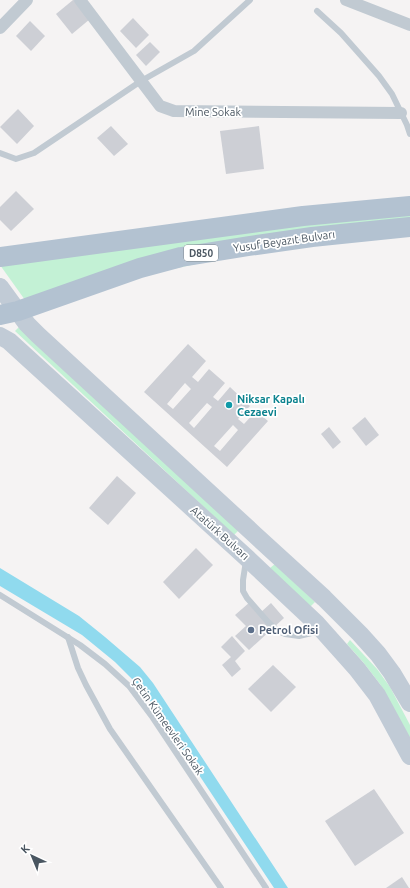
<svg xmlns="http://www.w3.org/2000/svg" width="410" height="888" viewBox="0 0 410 888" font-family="Ubuntu,sans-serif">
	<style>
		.green { fill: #c3f1d5 }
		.water { fill: #90daee }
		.building { fill: #cdcfd5; fill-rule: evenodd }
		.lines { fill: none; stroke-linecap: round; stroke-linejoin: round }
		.lane { stroke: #c1cad2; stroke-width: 6 }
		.street { stroke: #c1cad2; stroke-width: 12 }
		.secondary { stroke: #c1cbd6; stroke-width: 18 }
		.primary { stroke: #b3c2d1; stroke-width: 20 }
		.culture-dot { fill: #0f9aa8; stroke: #fff; stroke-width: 1.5 }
		.service-dot { fill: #5c6f8a; stroke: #fff; stroke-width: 1.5 }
		.labels { text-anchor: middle; stroke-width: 3.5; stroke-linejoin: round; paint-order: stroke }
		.shield { fill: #fff; stroke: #808990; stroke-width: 1 }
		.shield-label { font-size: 10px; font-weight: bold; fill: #4a5661 }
		.street-label { font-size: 11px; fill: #4a5661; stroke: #fff }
		.culture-label { font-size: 11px; font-weight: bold; fill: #0d838f; stroke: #fff; text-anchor: start }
		.service-label { font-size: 11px; font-weight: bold; fill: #4e5e75; stroke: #fff; text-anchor: start }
	</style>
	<rect width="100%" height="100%" fill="#f5f3f3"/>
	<g class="green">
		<path d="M410,213v6l-385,81 -25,-35 303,-40z"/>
		<path d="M19,327l220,203 -5,5 -219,-204z"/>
		<path d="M275,564l40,38 -5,5 -40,-39z"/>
		<path d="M350,640l27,29 13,18 20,38v13l-30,-54 -17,-22 -16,-18z"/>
	</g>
	<path class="water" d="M0,568l79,48 26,21 35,30 13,16 135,205h-14l-132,-199 -27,-27 -33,-27 -82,-49z"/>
	<g class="building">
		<path d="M73,0h1l16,19 -18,15 -16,-20z"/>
		<path d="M133,18l16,17 -13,13 -16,-17z"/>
		<path d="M30,21l15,15 -14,15 -15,-15z"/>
		<path d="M150,42l10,10 -14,14 -10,-11z"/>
		<path d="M18,109l16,17 -17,18 -17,-17z"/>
		<path d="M111,126l17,18 -14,12 -17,-18z"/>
		<path d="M259,126l5,43 -38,5 -6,-43z"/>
		<path d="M16,191l18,18 -23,22 -11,-11v-13z"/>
		<path d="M188,344l18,17 -14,16 6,5 11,-13 16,14 -12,14 5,4 12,-14 20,19 -12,13 6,5 12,-13 12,10 -41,46 -83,-75zM185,383l6,6 -18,20 -6,-5zM207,403l5,4 -18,21 -5,-5zM233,425l5,5 -18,21 -6,-5z"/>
		<path d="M365,417l14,18 -13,11 -14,-18z"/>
		<path d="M329,427l12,15 -8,7 -12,-15z"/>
		<path d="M117,476l19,17 -28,32 -19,-17z"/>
		<path d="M196,548l17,17 -34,34 -16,-17z"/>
		<path d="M250,602l10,11 11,-10 13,15 -35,32 -14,-14 11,-10 -11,-11z"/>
		<path d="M232,636l13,15 -10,10 6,8 -9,8 -10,-12 9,-8 -10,-10z"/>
		<path d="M273,665l23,22 -25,25 -23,-23z"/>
		<path d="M374,789l30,44 -49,33 -30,-45z"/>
		<path d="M402,877l7,11h-23z"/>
	</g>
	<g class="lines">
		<g class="lane">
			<path d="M317,11l24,22 38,43 13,18 15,31 3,9"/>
			<path d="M0,153l16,6 18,-6 107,-72 53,-30 56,-51"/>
			<path d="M246,561l-3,19v11l4,7 21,24 10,9 7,3 14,2 21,-5"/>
			<path d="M0,595l80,50 25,19 24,22 24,32 113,170"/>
			<path d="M68,637l10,31 8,17 24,44 111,159"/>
		</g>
		<g class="street">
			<path d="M80,0l80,106 14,5 227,2"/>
			<path d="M346,0l64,25"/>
			<path d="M0,28l27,-28"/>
		</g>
		<g class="secondary">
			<path d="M0,287l27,37 11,11 216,199 70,64 36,36 18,20 14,19 18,30"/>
			<path d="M0,336l9,5 238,217 69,65 41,46 20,26 33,61"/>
		</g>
		<g class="primary">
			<path d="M0,257l303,-41 107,-10"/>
			<path d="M0,315l18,-4 122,-43 41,-11 68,-11 63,-9 98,-10"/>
		</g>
	</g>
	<circle class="culture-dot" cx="229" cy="405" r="4"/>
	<circle class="service-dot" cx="251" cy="630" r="4"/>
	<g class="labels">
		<rect class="shield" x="184" y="245" width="34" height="16" rx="3"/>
		<g class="shield-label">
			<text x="201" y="257">D850</text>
		</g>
		<g class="street-label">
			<text x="213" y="116">Mine Sokak</text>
			<text transform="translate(284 241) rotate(-8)" y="4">Yusuf Beyazıt Bulvarı</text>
			<text transform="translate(220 533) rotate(42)" y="4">Atatürk Bulvarı</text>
			<text transform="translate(168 726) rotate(55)" y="4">Çetin Kümeevleri Sokak</text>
		</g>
		<g class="culture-label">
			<text x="237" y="403">Niksar Kapalı<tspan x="237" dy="13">Cezaevi</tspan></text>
		</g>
		<g class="service-label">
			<text x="259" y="634">Petrol Ofisi</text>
		</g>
	</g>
	<g transform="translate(32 856) rotate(316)" stroke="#ffffff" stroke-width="3" paint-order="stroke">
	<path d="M0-3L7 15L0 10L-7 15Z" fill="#4a5661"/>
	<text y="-6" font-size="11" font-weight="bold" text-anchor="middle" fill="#4a5661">K</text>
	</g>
</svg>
